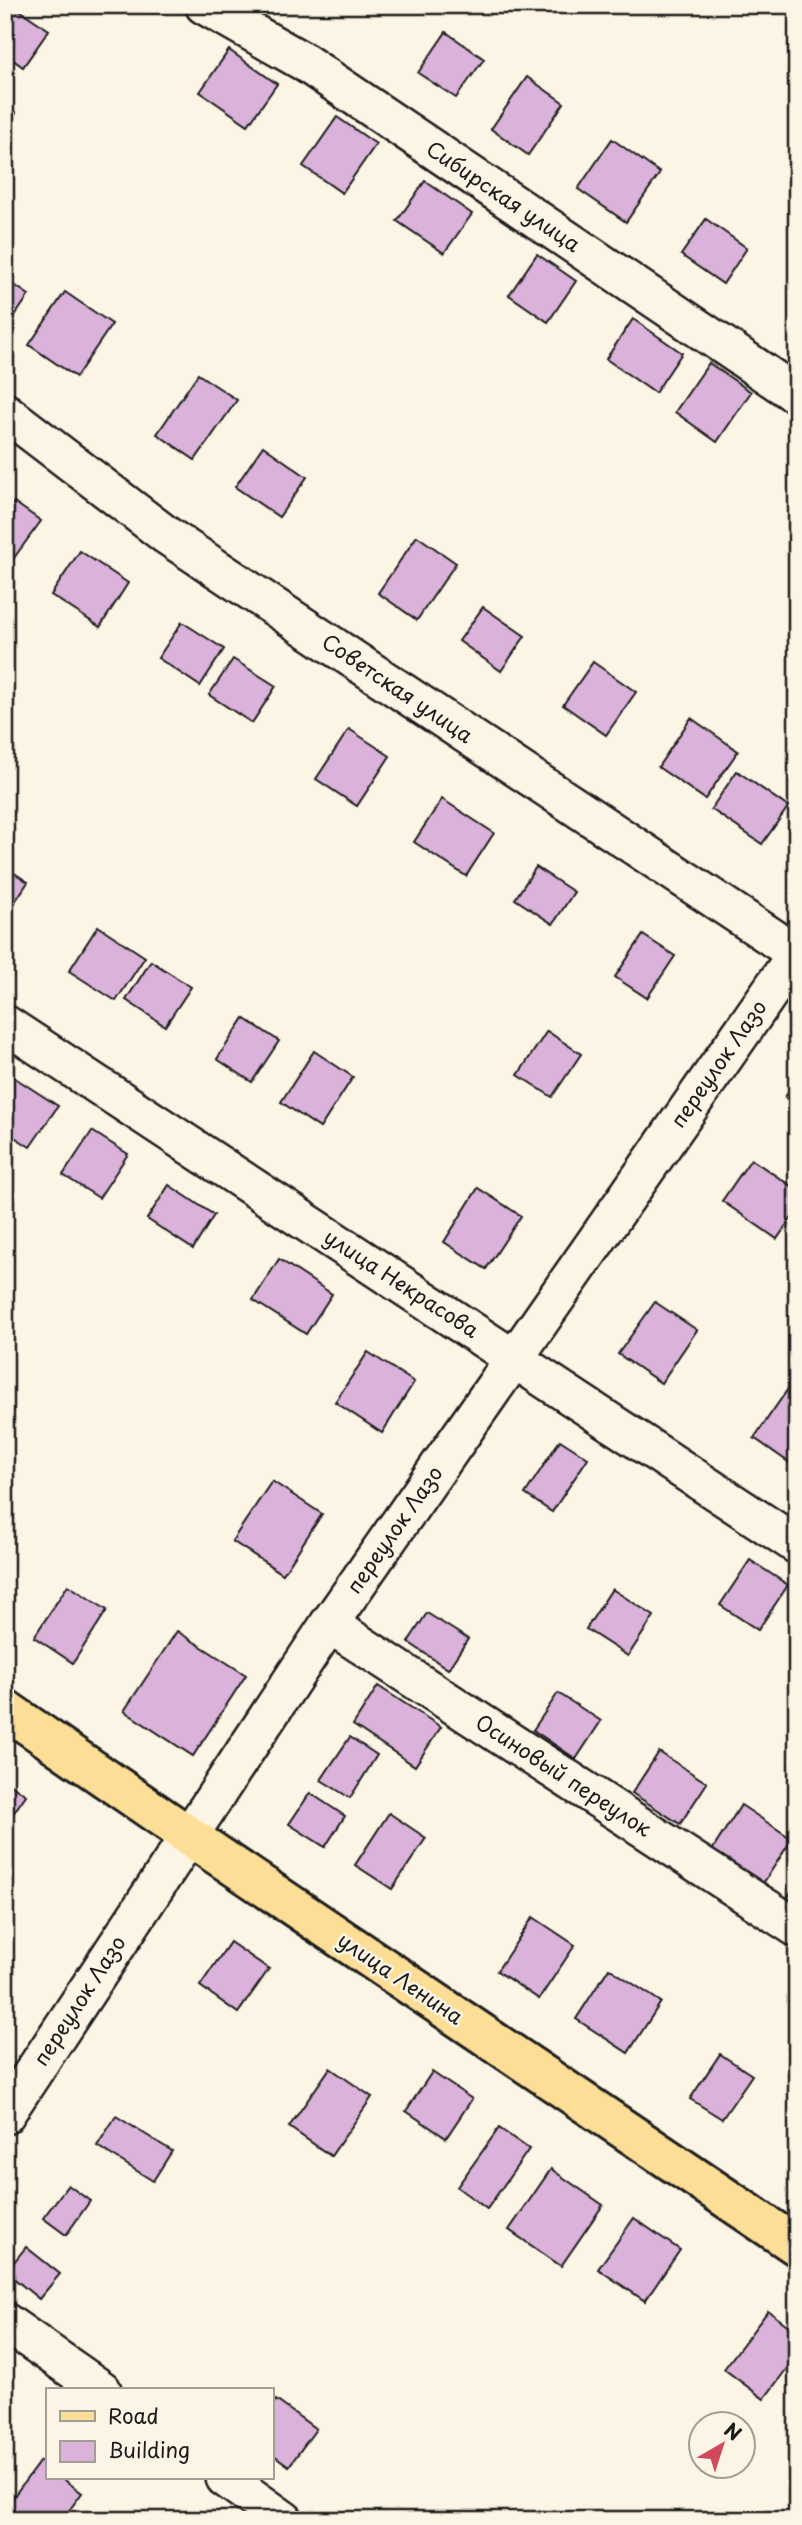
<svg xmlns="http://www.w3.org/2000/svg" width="802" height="2525" viewBox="0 0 802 2525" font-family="'Playpen Sans',sans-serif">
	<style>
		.building { fill: #dab2da; stroke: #1c1c1c; stroke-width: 2 }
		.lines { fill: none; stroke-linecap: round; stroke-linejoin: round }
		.minor-casing { stroke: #1c1c1c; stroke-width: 42 }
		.major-casing { stroke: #1c1c1c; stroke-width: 44 }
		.minor { stroke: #fcf5e5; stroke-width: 37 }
		.major { stroke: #fdde96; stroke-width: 38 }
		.labels { text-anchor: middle; stroke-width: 5; stroke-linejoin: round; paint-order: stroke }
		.street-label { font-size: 21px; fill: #1c1c1c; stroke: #fcf5e5 }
	</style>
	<rect width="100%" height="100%" fill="#fcf5e5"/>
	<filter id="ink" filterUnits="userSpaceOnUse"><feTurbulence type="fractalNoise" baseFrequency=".0143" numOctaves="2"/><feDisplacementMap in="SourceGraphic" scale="14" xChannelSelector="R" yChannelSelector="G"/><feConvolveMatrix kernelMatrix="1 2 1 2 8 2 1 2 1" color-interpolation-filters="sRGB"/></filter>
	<g filter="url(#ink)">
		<g class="building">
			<path d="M12,5l37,25 -26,37 -18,-13v-39z"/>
			<path d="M446,32l38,27 -28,39 -38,-25z"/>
			<path d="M229,50l48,34 -29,41 -48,-33z"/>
			<path d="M527,77l37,26 -36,52 -37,-26z"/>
			<path d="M5,105l11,8 -11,15z"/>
			<path d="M337,117l39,27 -34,49 -39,-27z"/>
			<path d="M612,139l48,34 -34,49 -48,-33z"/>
			<path d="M425,181l47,33 -28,39 -47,-32z"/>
			<path d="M706,219l41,29 -24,36 -42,-29z"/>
			<path d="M537,254l39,27 -28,41 -39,-27z"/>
			<path d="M5,279l24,16 -23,34 -1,-1z"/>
			<path d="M65,292l47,32 -36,53 -47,-32z"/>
			<path d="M633,319l49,34 -27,40 -49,-34z"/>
			<path d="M709,363l42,29 -34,50 -42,-30z"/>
			<path d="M198,374l39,26 -42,60 -38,-26z"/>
			<path d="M263,446l44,31 -28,40 -44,-30z"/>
			<path d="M14,502l27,19 -36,49v-56z"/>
			<path d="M417,536l39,27 -39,57 -39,-27z"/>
			<path d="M80,551l48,32 -28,44 -49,-32z"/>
			<path d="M483,607l42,29 -24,35 -42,-30z"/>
			<path d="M182,622l42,27 -24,37 -42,-28z"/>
			<path d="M233,659l43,27 -24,37 -43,-28z"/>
			<path d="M593,662l43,30 -30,43 -43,-30z"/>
			<path d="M691,718l47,33 -33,48 -47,-32z"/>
			<path d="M349,729l41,27 -33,50 -41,-27z"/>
			<path d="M737,771l51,36 -26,37 -51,-35z"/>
			<path d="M442,799l52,34 -28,43 -52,-34z"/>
			<path d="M5,867l23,15 -23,35z"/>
			<path d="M536,867l38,25 -21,32 -38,-25z"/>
			<path d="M98,926l47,31 -29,44 -47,-30z"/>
			<path d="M643,935l32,21 -28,42 -32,-21z"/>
			<path d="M151,961l40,26 -26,39 -39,-26z"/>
			<path d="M244,1018l35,23 -27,41 -35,-23z"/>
			<path d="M547,1031l34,23 -29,43 -34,-22z"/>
			<path d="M314,1051l39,26 -33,51 -39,-26z"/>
			<path d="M12,1076l46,30 -28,41 -25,-16v-45z"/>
			<path d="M797,1080v25l-12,-8z"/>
			<path d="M92,1131l36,23 -29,44 -36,-23z"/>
			<path d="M751,1159l46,31v20l-20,29 -55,-38z"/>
			<path d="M169,1185l45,30 -21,34 -46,-30z"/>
			<path d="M478,1188l43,28 -35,53 -42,-27z"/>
			<path d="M279,1259l53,35 -26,40 -53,-34z"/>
			<path d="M655,1302l42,28 -36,53 -43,-29z"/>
			<path d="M368,1352l46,30 -32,51 -47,-31z"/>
			<path d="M788,1389l9,6v73l-43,-30z"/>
			<path d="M560,1440l28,18 -36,54 -27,-18z"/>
			<path d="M272,1481l50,33 -39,60 -51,-33z"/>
			<path d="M750,1560l38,25 -30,45 -38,-25z"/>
			<path d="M68,1585l39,25 -34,53 -39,-26z"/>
			<path d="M612,1589l42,27 -26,40 -42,-27z"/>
			<path d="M427,1613l41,26 -20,30 -40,-27z"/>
			<path d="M177,1631l69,44 -53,81 -69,-45z"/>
			<path d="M378,1686l63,41 -26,39 -62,-41z"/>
			<path d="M558,1693l43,28 -25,38 -43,-29z"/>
			<path d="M350,1737l27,18 -27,43 -29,-18z"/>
			<path d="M659,1752l48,31 -27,41 -48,-31z"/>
			<path d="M5,1780l21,15 -21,30z"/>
			<path d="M310,1793l35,23 -20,31 -36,-23z"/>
			<path d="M741,1805l51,34 -30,46 -51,-33z"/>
			<path d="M389,1813l37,25 -34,51 -37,-24z"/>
			<path d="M797,1883v25l-12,-7z"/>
			<path d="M533,1917l42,28 -36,54 -42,-28z"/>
			<path d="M230,1942l39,27 -31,44 -38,-27z"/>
			<path d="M609,1968l52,34 -33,51 -52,-34z"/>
			<path d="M720,2054l32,21 -30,44 -32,-20z"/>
			<path d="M330,2068l42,29 -41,59 -42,-29z"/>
			<path d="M432,2072l40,27 -26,39 -40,-27z"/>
			<path d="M116,2116l56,35 -19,30 -56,-35z"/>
			<path d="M499,2128l30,21 -42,60 -30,-22z"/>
			<path d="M551,2169l52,36 -42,61 -52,-36z"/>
			<path d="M68,2185l22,16 -24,34 -23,-17z"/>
			<path d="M634,2218l46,32 -35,51 -47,-32z"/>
			<path d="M26,2247l34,27 -21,25 -33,-27z"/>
			<path d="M768,2311l29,21v23l-33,44 -40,-30z"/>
			<path d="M276,2400l40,29 -27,37 -18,-13v-46z"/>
			<path d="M40,2461l7,5v12h15l20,15 -20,27h-52l-5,-4v-8z"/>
		</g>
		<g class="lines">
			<defs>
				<g id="minor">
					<path d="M204,5l100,57 493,333"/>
					<path d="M5,412l161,123 631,419"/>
					<path d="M5,1024l792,521"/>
					<path d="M329,1624l468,304"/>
					<path d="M5,2115l324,-491 468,-671"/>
					<path d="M5,2322l97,68"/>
					<path d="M225,2478l59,42"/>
				</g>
				<path id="major" d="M5,1709l184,127 608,410"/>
			</defs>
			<use href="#minor" class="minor-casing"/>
			<use href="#major" class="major-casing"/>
			<use href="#minor" class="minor"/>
			<use href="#major" class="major"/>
		</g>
	</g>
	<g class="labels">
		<g class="street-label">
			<text transform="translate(503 197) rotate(34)" y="7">Сибирская улица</text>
			<text transform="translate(397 689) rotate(34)" y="7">Советская улица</text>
			<text transform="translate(719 1064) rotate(-55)" y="7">переулок Лазо</text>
			<text transform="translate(401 1284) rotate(33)" y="7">улица Некрасова</text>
			<text transform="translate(395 1530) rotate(-55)" y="7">переулок Лазо</text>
			<text transform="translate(563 1776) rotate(33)" y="7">Осиновый переулок</text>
			<text transform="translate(400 1979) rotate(34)" y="7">улица Ленина</text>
			<text transform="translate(80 2001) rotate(-57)" y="7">переулок Лазо</text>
		</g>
	</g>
	<rect width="802" height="2525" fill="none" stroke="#fcf5e5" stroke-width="28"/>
	<rect x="14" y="14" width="774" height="2497" fill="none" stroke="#1c1c1c" stroke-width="2.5" filter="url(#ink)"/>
	<rect x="46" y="2388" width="228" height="91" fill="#fcf5e5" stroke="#a29e95" stroke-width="2"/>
	<rect x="60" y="2411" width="35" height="10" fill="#fdde96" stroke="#a29e95" stroke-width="2"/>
	<text x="108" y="2424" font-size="21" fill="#1c1c1c">Road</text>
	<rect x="60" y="2441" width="35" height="21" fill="#dab2da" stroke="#a29e95" stroke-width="2"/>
	<text x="108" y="2458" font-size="21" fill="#1c1c1c">Building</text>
	<g transform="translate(722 2445) rotate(39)"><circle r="33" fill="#fcf5e5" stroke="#a29e95" stroke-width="2"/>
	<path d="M0-5L12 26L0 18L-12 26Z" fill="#d1495b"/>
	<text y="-10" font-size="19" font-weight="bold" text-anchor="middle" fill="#1c1c1c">N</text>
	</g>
</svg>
